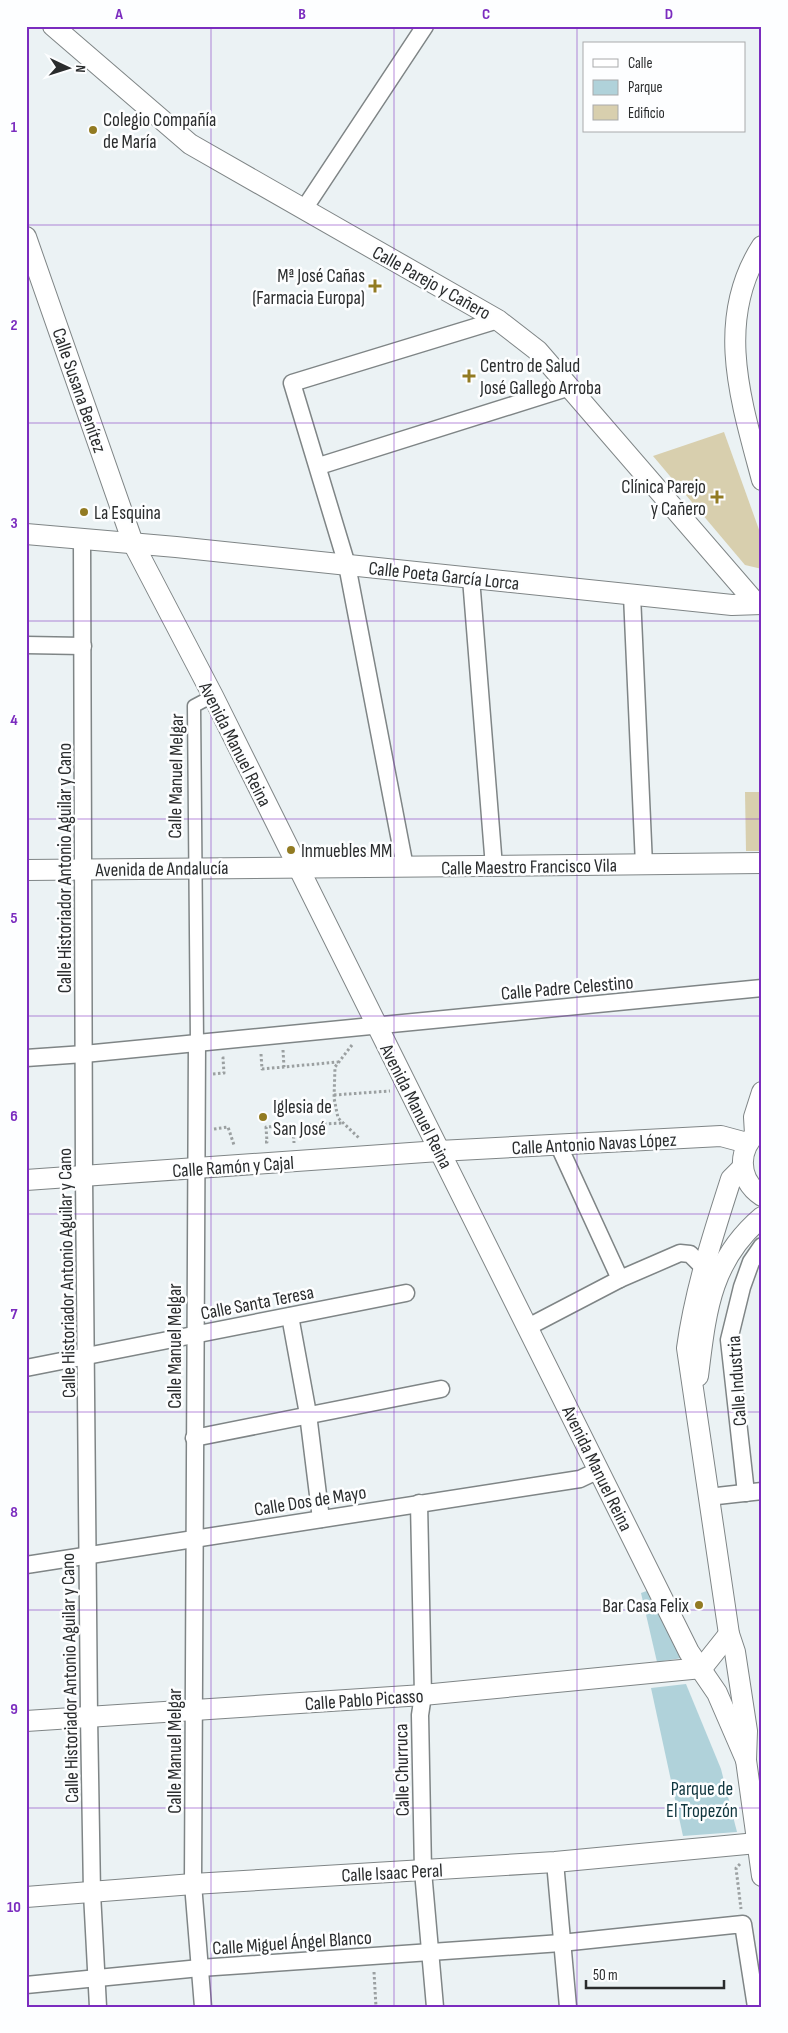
<svg xmlns="http://www.w3.org/2000/svg" width="788" height="2033" viewBox="0 0 788 2033" font-family="'Sofia Sans Condensed',sans-serif">
	<style>
		.green { fill: #b0d2da }
		.building { fill: #d8cfae }
		.lines { fill: none; stroke-linecap: round; stroke-linejoin: round }
		.pedestrian-casing { stroke: #7f8586; stroke-width: 15 }
		.minor-casing { stroke: #7f8586; stroke-width: 19 }
		.tertiary-casing { stroke: #7f8586; stroke-width: 22 }
		.path { stroke: #9ba0a1; stroke-width: 3; stroke-dasharray: 2.5 2.5; stroke-linecap: butt }
		.pedestrian { stroke: #fff; stroke-width: 12 }
		.minor { stroke: #fff; stroke-width: 16 }
		.tertiary { stroke: #fff; stroke-width: 20 }
		.grid { fill: none; stroke: #7b2cbf; stroke-width: 1; stroke-opacity: 0.55 }
		.poi-dot { fill: #927b22; stroke: #fdfeff; stroke-width: 2 }
		.labels { text-anchor: middle; stroke-width: 5; stroke-linejoin: round; paint-order: stroke }
		.poi-label { font-size: 19px; fill: #2a2c2d; stroke: #fdfeff; text-anchor: start }
		.street-label { font-size: 19px; fill: #2a2c2d; stroke: #fdfeff }
		.park-label { font-size: 19px; fill: #0f353e; stroke: #fdfeff }
		.neatline { fill: none; stroke: #7b2cbf; stroke-width: 2 }
		.grid-label { font-size: 16px; text-anchor: middle; font-weight: bold; fill: #7b2cbf }
	</style>
	<rect width="100%" height="100%" fill="#ebf2f4"/>
	<g class="green">
		<path d="M655,1588l33,69 -31,5 -16,-69z"/>
		<path d="M686,1684l35,85 16,63 -54,4 -32,-148z"/>
	</g>
	<g class="building">
		<path d="M724,432l38,106v31l-17,-4 -92,-109z"/>
		<path d="M745,792h17v59h-16z"/>
	</g>
	<g class="lines">
		<defs>
			<path id="pedestrian" d="M197,1043l-3,-337 19,-10"/>
			<g id="minor">
				<path d="M304,209l121,-183"/>
				<path d="M319,466l251,-79"/>
				<path d="M82,539l2,637 5,540 3,177 6,114"/>
				<path d="M471,578l23,289"/>
				<path d="M632,595l12,270"/>
				<path d="M26,645l57,1"/>
				<path d="M405,867l-58,-302 -55,-182 206,-63"/>
				<path d="M197,1043l-4,841 10,123"/>
				<path d="M26,1058l58,-4 678,-66"/>
				<path d="M558,1144l62,135"/>
				<path d="M290,1316l18,98 13,105"/>
				<path d="M528,1327l92,-48 60,-26 10,1 13,13"/>
				<path d="M26,1368l380,-75"/>
				<path d="M194,1438l247,-49"/>
				<path d="M746,1493l-17,-153 13,-53 9,-25 11,-16"/>
				<path d="M708,1497l54,-6"/>
				<path d="M419,1503l4,192 -3,20 3,156 12,136"/>
				<path d="M26,1565l554,-86 19,-9"/>
				<path d="M555,1862l13,145"/>
				<path d="M26,1985l174,-17 361,-25 182,-19 13,83"/>
			</g>
			<g id="tertiary">
				<path d="M53,26l137,118 308,176 40,31 217,251"/>
				<path d="M26,237l107,306 80,153 476,956 28,41 29,67"/>
				<path d="M762,246c-48,74 -21,155 0,234"/>
				<path d="M26,534l150,13 556,58 30,-1"/>
				<path d="M26,870c245,-3 491,-3 736,-7"/>
				<path d="M762,1129c-25,17 -26,50 0,67"/>
				<path d="M755,1134l-1,-17 8,-25"/>
				<path d="M742,1168l-11,11c-18,56 -36,111 -44,169l42,286 6,18 12,79 -1,29 16,116"/>
				<path d="M26,1180l413,-29 282,-15 26,7"/>
				<path d="M698,1376c8,-64 12,-115 64,-159"/>
				<path d="M702,1668l27,-34"/>
				<path d="M26,1721l397,-26 279,-27"/>
				<path d="M26,1897l167,-13 362,-22 202,-19"/>
			</g>
		</defs>
		<use href="#pedestrian" class="pedestrian-casing"/>
		<use href="#minor" class="minor-casing"/>
		<use href="#tertiary" class="tertiary-casing"/>
		<g class="path">
			<path d="M352,1045l-17,22 -1,31 4,20 21,20"/>
			<path d="M283,1050l1,17"/>
			<path d="M261,1054l1,15 76,-7"/>
			<path d="M213,1074l11,-1 -1,-15h2"/>
			<path d="M334,1095l56,-4"/>
			<path d="M293,1126l1,17"/>
			<path d="M214,1129l14,-2 6,18"/>
			<path d="M265,1142h2l-1,-15 77,-4"/>
			<path d="M740,1864l-4,4 5,41"/>
			<path d="M374,1972l2,35"/>
		</g>
		<use href="#pedestrian" class="pedestrian"/>
		<use href="#minor" class="minor"/>
		<use href="#tertiary" class="tertiary"/>
	</g>
	<path class="grid" d="M211,26v1981M394,26v1981M577,26v1981M26,225h736M26,423h736M26,621h736M26,819h736M26,1016h736M26,1214h736M26,1412h736M26,1610h736M26,1808h736"/>
	<g class="poi-dot">
		<circle cx="93" cy="130" r="5"/>
		<path d="M372.5 278.5h5v5h5v5h-5v5h-5v-5h-5v-5h5z"/>
		<path d="M466.5 368.5h5v5h5v5h-5v5h-5v-5h-5v-5h5z"/>
		<path d="M714.5 489.5h5v5h5v5h-5v5h-5v-5h-5v-5h5z"/>
		<circle cx="84" cy="512" r="5"/>
		<circle cx="291" cy="850" r="5"/>
		<circle cx="263" cy="1117" r="5"/>
		<circle cx="699" cy="1605" r="5"/>
	</g>
	<g class="labels">
		<g class="poi-label">
			<text x="103" y="126">Colegio Compañía<tspan x="103" dy="22">de María</tspan></text>
			<text x="365" y="282" text-anchor="end">Mª José Cañas<tspan x="365" dy="22">(Farmacia Europa)</tspan></text>
			<text x="480" y="372">Centro de Salud<tspan x="480" dy="22">José Gallego Arroba</tspan></text>
			<text x="706" y="493" text-anchor="end">Clínica Parejo<tspan x="706" dy="22">y Cañero</tspan></text>
			<text x="94" y="519">La Esquina</text>
			<text x="301" y="857">Inmuebles MM</text>
			<text x="273" y="1113">Iglesia de<tspan x="273" dy="22">San José</tspan></text>
			<text x="689" y="1612" text-anchor="end">Bar Casa Felix</text>
		</g>
		<g class="street-label">
			<text transform="translate(432 282) rotate(29)" y="7">Calle Parejo y Cañero</text>
			<text transform="translate(80 390) rotate(71)" y="7">Calle Susana Benítez</text>
			<text transform="translate(444 575) rotate(6)" y="7">Calle Poeta García Lorca</text>
			<text transform="translate(236 744) rotate(63)" y="7">Avenida Manuel Reina</text>
			<text transform="translate(175 776) rotate(-89)" y="7">Calle Manuel Melgar</text>
			<text transform="translate(529 866) rotate(-1)" y="7">Calle Maestro Francisco Vila</text>
			<text transform="translate(64 868) rotate(-90)" y="7">Calle Historiador Antonio Aguilar y Cano</text>
			<text transform="translate(162 868) rotate(-1)" y="7">Avenida de Andalucía</text>
			<text transform="translate(567 987) rotate(-5)" y="7">Calle Padre Celestino</text>
			<text transform="translate(417 1106) rotate(63)" y="7">Avenida Manuel Reina</text>
			<text transform="translate(594 1143) rotate(-3)" y="7">Calle Antonio Navas López</text>
			<text transform="translate(233 1166) rotate(-4)" y="7">Calle Ramón y Cajal</text>
			<text transform="translate(66 1273) rotate(-91)" y="7">Calle Historiador Antonio Aguilar y Cano</text>
			<text transform="translate(257 1302) rotate(-11)" y="7">Calle Santa Teresa</text>
			<text transform="translate(174 1346) rotate(-90)" y="7">Calle Manuel Melgar</text>
			<text transform="translate(736 1381) rotate(-94)" y="7">Calle Industria</text>
			<text transform="translate(598 1468) rotate(64)" y="7">Avenida Manuel Reina</text>
			<text transform="translate(310 1500) rotate(-9)" y="7">Calle Dos de Mayo</text>
			<text transform="translate(69 1678) rotate(-91)" y="7">Calle Historiador Antonio Aguilar y Cano</text>
			<text transform="translate(364 1699) rotate(-4)" y="7">Calle Pablo Picasso</text>
			<text transform="translate(174 1751) rotate(-90)" y="7">Calle Manuel Melgar</text>
			<text transform="translate(401 1770) rotate(-91)" y="7">Calle Churruca</text>
			<text transform="translate(392 1872) rotate(-3)" y="7">Calle Isaac Peral</text>
			<text transform="translate(292 1942) rotate(-4)" y="7">Calle Miguel Ángel Blanco</text>
		</g>
		<g class="park-label">
			<text x="702" y="1795">Parque de<tspan x="702" dy="22">El Tropezón</tspan></text>
		</g>
	</g>
	<rect width="788" height="2033" fill="none" stroke="#fdfeff" stroke-width="55"/>
	<rect x="583" y="42" width="162" height="90" fill="#fdfeff" stroke="#a9aaab"/>
	<rect x="593" y="59" width="25" height="8" fill="#ffffff" stroke="#a9aaab"/>
	<text x="628" y="68" font-size="15" fill="#2a2c2d">Calle</text>
	<rect x="593" y="80" width="25" height="15" fill="#b0d2da" stroke="#a9aaab"/>
	<text x="628" y="92" font-size="15" fill="#2a2c2d">Parque</text>
	<rect x="593" y="105" width="25" height="15" fill="#d8cfae" stroke="#a9aaab"/>
	<text x="628" y="118" font-size="15" fill="#2a2c2d">Edificio</text>
	<g transform="translate(68 68) rotate(94)" stroke="#fdfeff" stroke-width="4" paint-order="stroke">
	<path d="M0-4L9 19L0 12L-9 19Z" fill="#2a2c2d"/>
	<text y="-8" font-size="14" font-weight="bold" text-anchor="middle" fill="#2a2c2d">N</text>
	</g>
	<path d="M586 1980v8h138v-8" fill="none" stroke="#2a2c2d" stroke-width="2.5"/>
	<text x="593" y="1980" font-size="15" fill="#2a2c2d" stroke="#fdfeff" stroke-width="4" paint-order="stroke">50 m</text>
	<rect x="28" y="28" width="732" height="1978" class="neatline"/>
	<g class="grid-label">
		<text x="119" y="19">A</text>
		<text x="302" y="19">B</text>
		<text x="486" y="19">C</text>
		<text x="669" y="19">D</text>
		<text x="14" y="132">1</text>
		<text x="14" y="330">2</text>
		<text x="14" y="528">3</text>
		<text x="14" y="725">4</text>
		<text x="14" y="923">5</text>
		<text x="14" y="1121">6</text>
		<text x="14" y="1319">7</text>
		<text x="14" y="1517">8</text>
		<text x="14" y="1714">9</text>
		<text x="14" y="1912">10</text>
	</g>
</svg>
